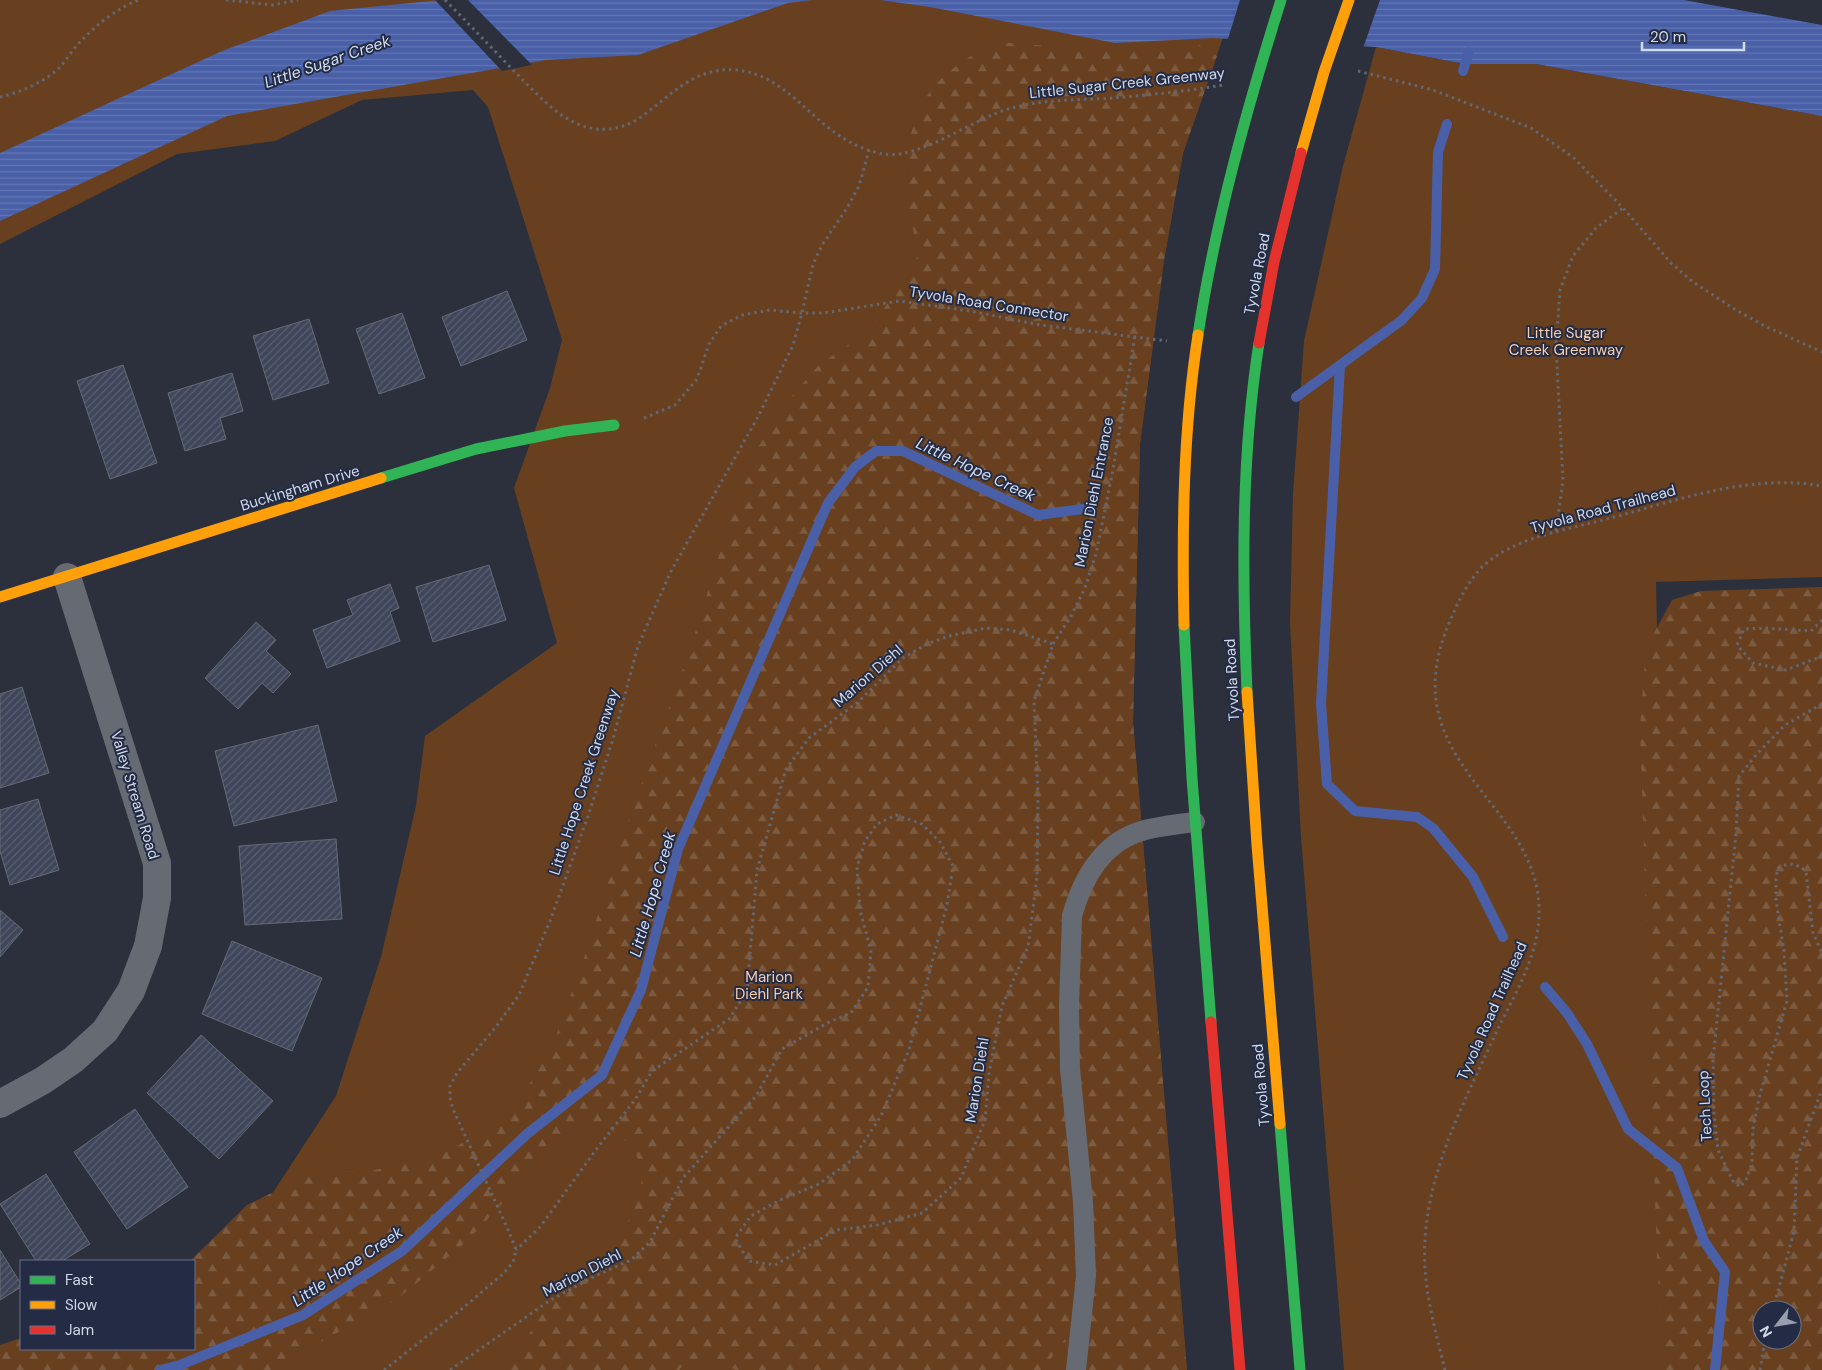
<svg xmlns="http://www.w3.org/2000/svg" width="1822" height="1370" viewBox="0 0 1822 1370" font-family="'DM Sans',sans-serif">
	<style>
		.green { fill: #68401f }
		.forest { fill: url(#forest-firs); fill-rule: evenodd }
		.water { fill: url(#water-rules) }
		.pier { fill: #2b303c }
		.lines { fill: none; stroke-linecap: round; stroke-linejoin: round }
		.stream { stroke: #4960a8; stroke-width: 10 }
		.building { fill: url(#building-hatch); stroke: #656a75 }
		.path { stroke: #636771; stroke-width: 3; stroke-dasharray: 2.5 4; stroke-linecap: butt }
		.lane { stroke: #666a73; stroke-width: 20 }
		.street { stroke: #666a73; stroke-width: 28 }
		.fast { stroke: #30b455; stroke-width: 11 }
		.slow { stroke: #ff9f0a; stroke-width: 11 }
		.jam { stroke: #e5322d; stroke-width: 11 }
		.labels { text-anchor: middle; stroke-width: 4; stroke-linejoin: round; paint-order: stroke }
		.street-label { font-size: 15px; fill: #d2d9e9; stroke: #232c44 }
		.park-label { font-size: 15px; fill: #f7cdaf; stroke: #232c44 }
		.water-label { font-size: 16px; font-style: italic; fill: #d4ddf2; stroke: #232c44 }
	</style>
	<defs>
		<pattern id="forest-firs" width="22" height="20" patternUnits="userSpaceOnUse" patternTransform="scale(1.25)"><rect width="22" height="20" fill="#68401f"/><path d="M5 1l3.5 6h-7zM16 11l3.5 6h-7z" fill="#7d5b40"/></pattern>
		<pattern id="water-rules" width="6" height="5" patternUnits="userSpaceOnUse" patternTransform="scale(1.25)"><rect width="6" height="5" fill="#4960a8"/><path d="M0 2.5h6" fill="none" stroke="#6276b4"/></pattern>
		<pattern id="building-hatch" width="6" height="6" patternUnits="userSpaceOnUse" patternTransform="scale(1.25)"><rect width="6" height="6" fill="#3f465a"/><path d="M-1 1l2-2M0 6l6-6M5 7l2-2" fill="none" stroke="#5a6072"/></pattern>
	</defs>
	<rect width="100%" height="100%" fill="#2b303c"/>
	<g class="green">
		<path d="M0,0h1236l-53,153 -19,107 -24,184 -7,278 54,648h-1140l147,-21 57,-123 85,-130 45,-139 35,-151 9,-70 132,-93 -43,-155 36,-100 12,-48 -74,-233 -15,-17 -111,10 -87,41 -98,13 -177,90z"/>
		<path d="M1376,47l89,17h71l286,52v461l-166,5 17,788h-329l-43,-533 -11,-214 3,-129 11,-153 39,-175z"/>
	</g>
	<g class="forest">
		<path d="M996,42c66,4 135,16 200,1l21,13 -34,97 -19,107 -24,184 -7,278 54,648h-99l-2,-12 -13,-18c-18,2 -20,15 -26,30h-310l-34,-10 -19,4 -5,6h-174l19,-25 12,-25 29,-28 31,-27 26,-31 15,-33 7,-31 -14,-26 -26,-20 -26,-2 -40,30 -28,43 -44,47 -70,58 -126,70h-270v-25l21,-7v11h173v-88h-4l57,-56 68,-33 55,-1 68,-15 51,-27 42,-47 25,-46 29,-81 44,-137 62,-172 33,-107 31,-87 32,-50 32,-37 52,-36 48,-75c-6,-26 -13,-52 -15,-79 -1,-10 3,-21 5,-30 9,-56 40,-78 87,-103z"/>
		<path d="M1822,587v783h-158l-7,-110 -17,-533 6,-79 26,-48 29,-9zM1762,1310h30v30h-30z"/>
	</g>
	<g class="water">
		<path d="M441,0h371l-24,3 -150,52 -92,5 -319,56 -227,105v-68l222,-102 108,-40z"/>
		<path d="M880,0h804l138,25v91l-286,-52h-71l-89,-17 -164,-9 -97,5 -185,-36z"/>
	</g>
	<g class="pier">
		<path d="M435,0h33l64,65 -30,6z"/>
		<path d="M1240,0h140l-17,48 -136,-6z"/>
	</g>
	<g class="lines">
		<g class="stream">
			<path d="M1463,71l6,-19"/>
			<path d="M1340,366l-19,338 6,80 28,27 62,6 16,11 40,49 30,60"/>
			<path d="M1296,397l106,-77 20,-22 13,-29 3,-117 9,-28"/>
			<path d="M1545,987l22,26 20,31 41,85 49,39 27,73 21,31 -10,98"/>
			<path d="M160,1370l20,-5 123,-50 99,-64 125,-117 75,-59 39,-85 37,-141 150,-346 27,-36 21,-16h27l135,64 52,-7"/>
		</g>
	</g>
	<g class="building">
		<path d="M507,291l20,49 -66,26 -19,-49z"/>
		<path d="M402,313l23,65 -46,16 -23,-65z"/>
		<path d="M309,319l20,64 -56,17 -20,-64z"/>
		<path d="M123,365l34,98 -47,16 -33,-98z"/>
		<path d="M232,373l11,38 -23,7 6,21 -41,12 -17,-58z"/>
		<path d="M489,565l17,55 -73,22 -17,-55z"/>
		<path d="M390,584l9,24 -9,4 10,29 -73,27 -14,-38 40,-15 -6,-15z"/>
		<path d="M256,622l20,18 -10,11 25,23 -18,19 -11,-10 -24,26 -33,-31z"/>
		<path d="M22,687l27,86 -49,15v-94z"/>
		<path d="M318,725l19,76 -103,25 -19,-75z"/>
		<path d="M38,799l21,71 -49,15 -10,-34v-41z"/>
		<path d="M336,839l6,80 -97,6 -6,-79z"/>
		<path d="M0,910l23,20 -23,27z"/>
		<path d="M232,941l90,37 -30,73 -90,-37z"/>
		<path d="M201,1035l72,66 -54,58 -72,-66z"/>
		<path d="M135,1109l53,78 -61,42 -53,-77z"/>
		<path d="M46,1174l44,70 -28,17h-26l-36,-57z"/>
		<path d="M0,1250l21,34v3l-21,13z"/>
	</g>
	<g class="lines">
		<g class="path">
			<path d="M226,0l47,5 25,-5"/>
			<path d="M445,0c23,23 45,46 68,70 33,33 68,77 120,52 9,-5 17,-12 25,-18 24,-20 46,-37 79,-34 46,5 70,46 106,68 12,8 28,14 41,16 36,6 91,-37 128,-46 32,-9 68,-8 101,-10 37,-3 74,-7 110,-13"/>
			<path d="M1358,71l75,19 98,38 42,29 50,51 48,55 22,19 43,28 29,16 57,26"/>
			<path d="M0,97c21,-5 42,-14 58,-28 8,-8 14,-19 22,-27 16,-17 37,-34 59,-42"/>
			<path d="M644,418l31,-13 22,-26 12,-35 12,-18 21,-11 28,-5 32,3h22l75,-12 71,10 71,14 126,16"/>
			<path d="M1556,531l7,-51 -7,-134 4,-56 13,-34 23,-28 27,-20"/>
			<path d="M1822,620l-11,11 -46,-3 -21,1 -7,16 16,18 33,7 36,-14"/>
			<path d="M1053,644l17,-26 15,-30 11,-34 16,-79 23,-139"/>
			<path d="M1822,704l-37,21 -29,30 -17,21 -3,58 -23,226 1,53 4,37 15,31 7,6 6,-7 6,-18 1,-34 7,-34 27,-93 -3,-50 -8,-50v-25l2,-8c12,-6 17,-5 28,3l7,62 9,20"/>
			<path d="M1773,1310l21,-79 3,-73 25,-69"/>
			<path d="M384,1370l79,-62 41,-35 9,-11 3,-12 -6,-16 -57,-125 -3,-11v-12l7,-13 38,-45 24,-33 31,-74 38,-105 25,-77 25,-93 32,-73 89,-158 34,-70 9,-32 11,-49 9,-19 25,-37 12,-22 10,-36"/>
			<path d="M450,1370l99,-69 46,-25 36,-16 19,-18 33,-64 73,-82 26,-47 47,-27 22,-9 17,-26 3,-36 -11,-41 -3,-43 8,-26 12,-17 19,-9 26,9 18,18 13,24 -6,39 -38,145 -28,66 -29,44 -33,24 -39,16 -29,16 -16,22 13,23 27,4 61,-35 41,-5 45,-12 39,-35 24,-58 4,-47 13,-67 26,-59 9,-70 1,-81 -4,-95 19,-57 -42,-14 -25,-2 -37,8 -22,8 -24,14 -46,45 -48,35 -23,31 -29,101 -10,121 -18,28 -77,52 -17,29 -37,47 -58,80 -24,23"/>
			<path d="M1445,1370c-8,-33 -18,-68 -20,-102 -5,-84 36,-159 70,-233 15,-32 36,-66 42,-101 23,-129 -153,-162 -87,-313 8,-19 17,-38 31,-53 28,-27 70,-35 106,-44 76,-18 156,-52 235,-38"/>
			<path d="M1760,1370l5,-30"/>
		</g>
		<path class="lane" d="M1076,1370l10,-94 -3,-74 -13,-133 -1,-63 3,-90c11,-39 31,-75 73,-86 16,-4 33,-6 50,-8"/>
		<path class="street" d="M0,1104l42,-23 31,-21 32,-29 26,-40 17,-45 9,-48v-35l-90,-286"/>
		<g class="fast">
			<path d="M1198,335c17,-113 49,-227 83,-335"/>
			<path d="M381,478l95,-29 89,-18 49,-6"/>
			<path d="M1184,625l8,153 19,244"/>
			<path d="M1247,692c-5,-116 -6,-234 12,-349"/>
			<path d="M1280,1124l20,246"/>
		</g>
		<g class="slow">
			<path d="M1301,153l23,-81 25,-72"/>
			<path d="M0,597l381,-119"/>
			<path d="M1184,625c-2,-97 -1,-194 14,-290"/>
			<path d="M1247,692l10,153 23,279"/>
		</g>
		<g class="jam">
			<path d="M1259,343l15,-81 27,-109"/>
			<path d="M1211,1022l29,348"/>
		</g>
	</g>
	<g class="labels">
		<g class="street-label">
			<text transform="translate(1127 83) rotate(-6)" y="5">Little Sugar Creek Greenway</text>
			<text transform="translate(1257 274) rotate(-79)" y="5">Tyvola Road</text>
			<text transform="translate(989 304) rotate(9)" y="5">Tyvola Road Connector</text>
			<text transform="translate(300 488) rotate(-17)" y="5">Buckingham Drive</text>
			<text transform="translate(1094 492) rotate(-79)" y="5">Marion Diehl Entrance</text>
			<text transform="translate(1603 509) rotate(-15)" y="5">Tyvola Road Trailhead</text>
			<text transform="translate(868 676) rotate(-41)" y="5">Marion Diehl</text>
			<text transform="translate(1232 680) rotate(-93)" y="5">Tyvola Road</text>
			<text transform="translate(584 782) rotate(-72)" y="5">Little Hope Creek Greenway</text>
			<text transform="translate(135 795) rotate(73)" y="5">Valley Stream Road</text>
			<text transform="translate(1492 1011) rotate(-66)" y="5">Tyvola Road Trailhead</text>
			<text transform="translate(977 1080) rotate(-81)" y="5">Marion Diehl</text>
			<text transform="translate(1261 1085) rotate(-95)" y="5">Tyvola Road</text>
			<text transform="translate(1705 1106) rotate(-93)" y="5">Tech Loop</text>
			<text transform="translate(582 1273) rotate(-27)" y="5">Marion Diehl</text>
		</g>
		<g class="park-label">
			<text x="1566" y="338">Little Sugar<tspan x="1566" dy="17">Creek Greenway</tspan></text>
			<text x="769" y="982">Marion<tspan x="769" dy="17">Diehl Park</tspan></text>
		</g>
		<g class="water-label">
			<text transform="translate(327 61) rotate(-19)" y="6">Little Sugar Creek</text>
			<text transform="translate(976 469) rotate(25)" y="6">Little Hope Creek</text>
			<text transform="translate(652 894) rotate(-74)" y="6">Little Hope Creek</text>
			<text transform="translate(347 1266) rotate(-34)" y="6">Little Hope Creek</text>
		</g>
	</g>
	<rect x="20" y="1260" width="175" height="90" fill="#232c44" stroke="#697186"/>
	<rect x="30" y="1276" width="25" height="8" fill="#30b455" stroke="#697186"/>
	<text x="65" y="1285" font-size="15" fill="#d2d9e9">Fast</text>
	<rect x="30" y="1301" width="25" height="8" fill="#ff9f0a" stroke="#697186"/>
	<text x="65" y="1310" font-size="15" fill="#d2d9e9">Slow</text>
	<rect x="30" y="1326" width="25" height="8" fill="#e5322d" stroke="#697186"/>
	<text x="65" y="1335" font-size="15" fill="#d2d9e9">Jam</text>
	<g transform="translate(1777 1325) rotate(239)"><circle r="24" fill="#232c44" stroke="#697186"/>
	<path d="M0-4L9 19L0 12L-9 19Z" fill="#989eac"/>
	<text y="-8" font-size="14" font-weight="bold" text-anchor="middle" fill="#d2d9e9">N</text>
	</g>
	<path d="M1642 42v8h102v-8" fill="none" stroke="#d2d9e9" stroke-width="2.5"/>
	<text x="1650" y="42" font-size="15" fill="#d2d9e9" stroke="#232c44" stroke-width="4" paint-order="stroke">20 m</text>
</svg>
